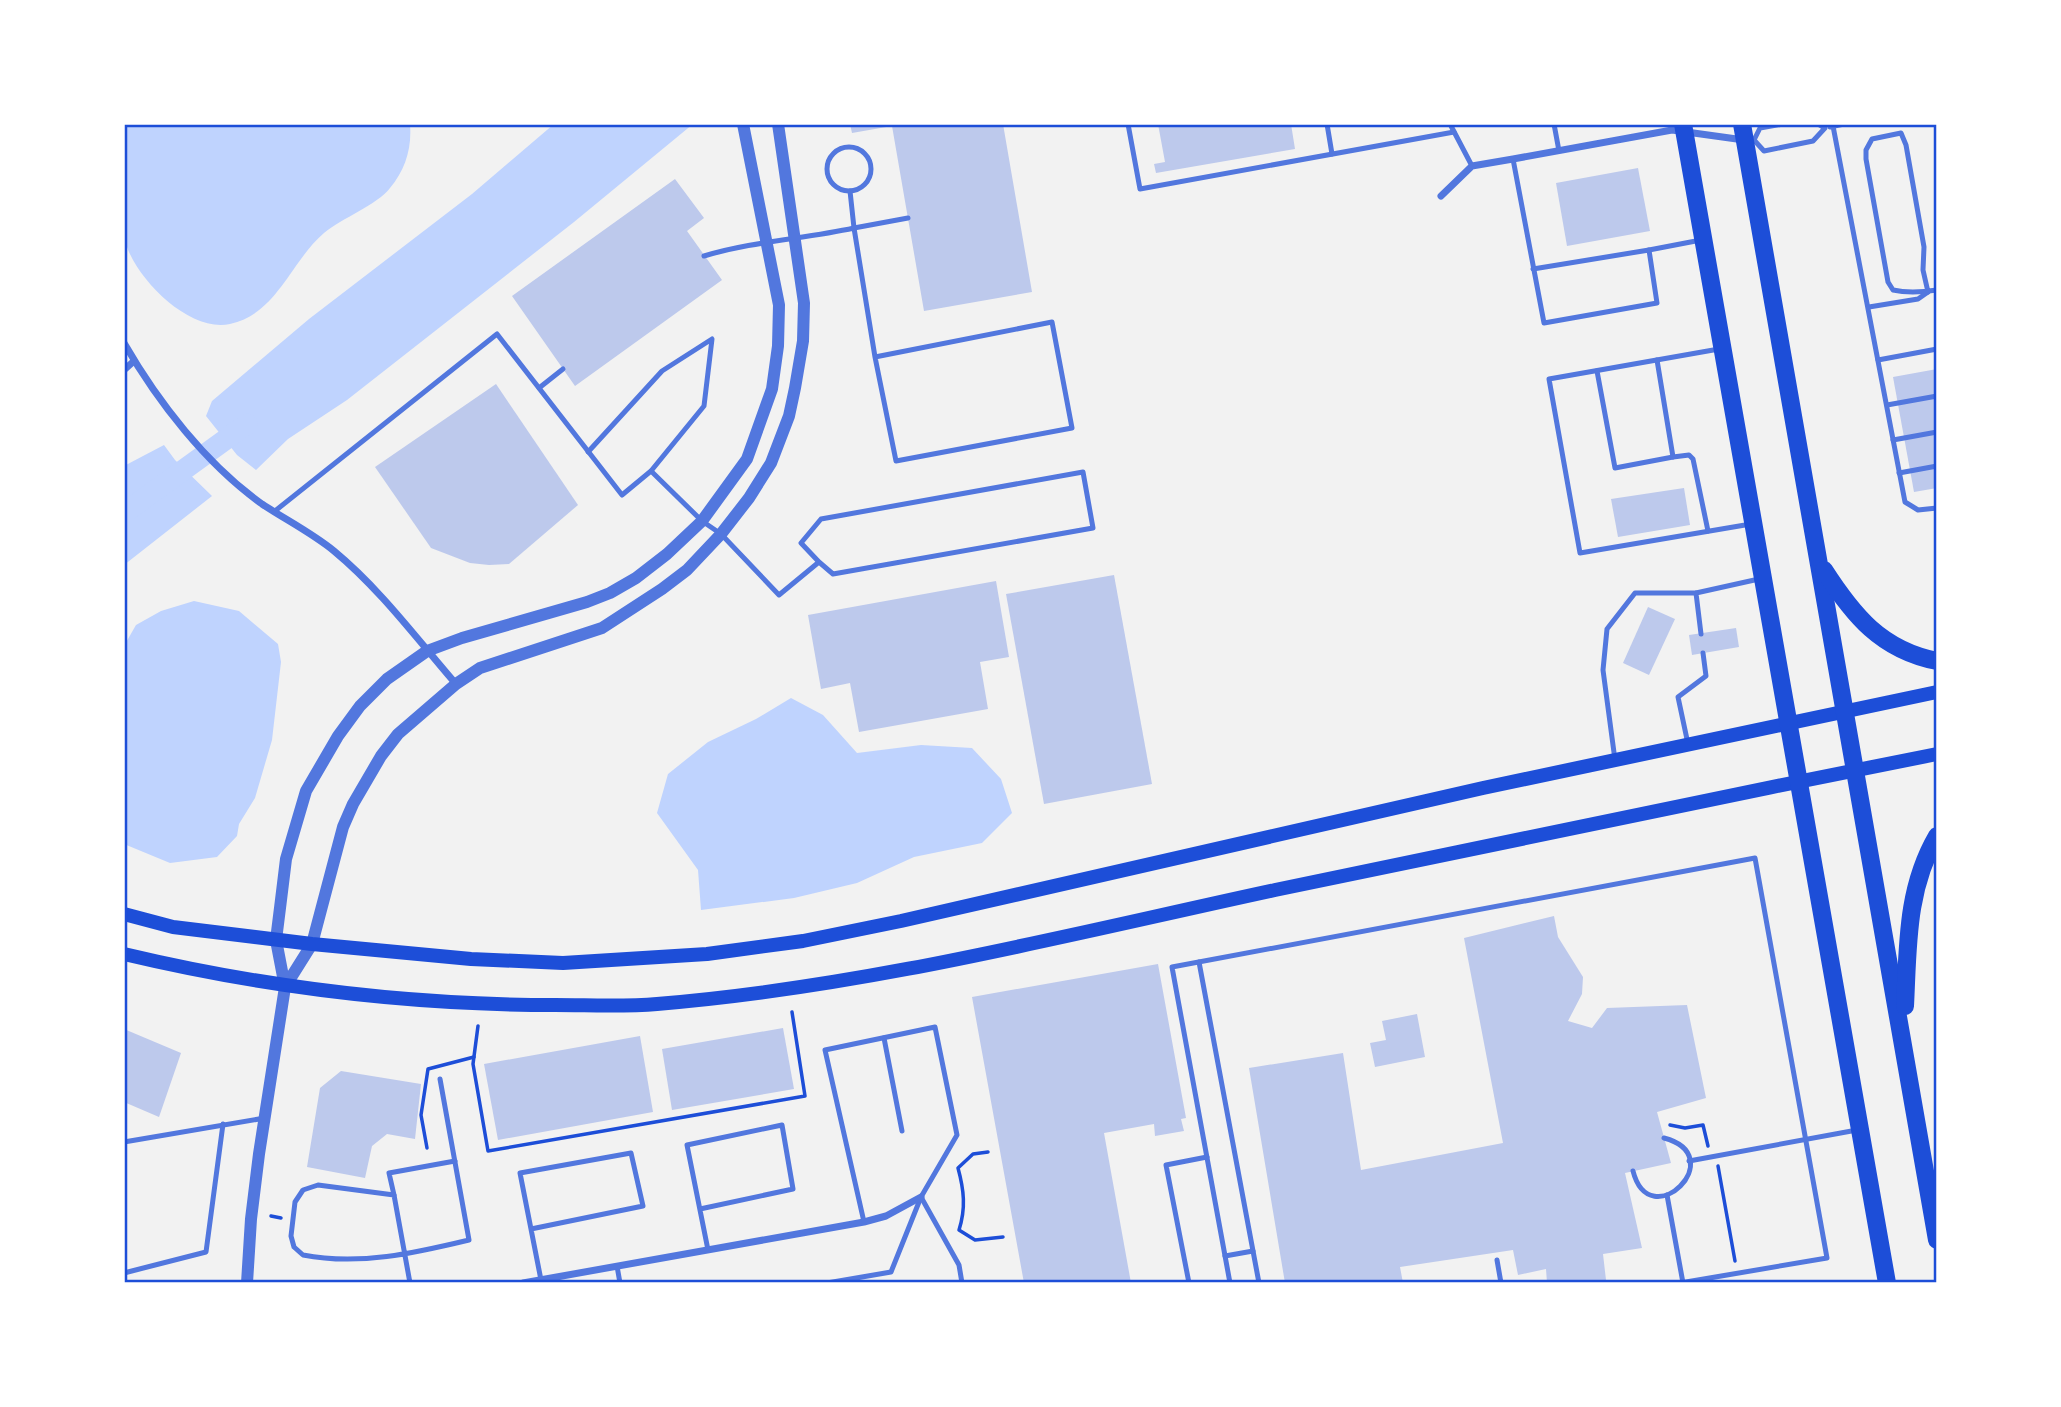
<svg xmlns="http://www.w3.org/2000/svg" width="2061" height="1407" viewBox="0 0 2061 1407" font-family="Literata,serif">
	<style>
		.water { fill: #bfd3fe }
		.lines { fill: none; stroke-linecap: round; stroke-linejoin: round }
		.canal { stroke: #bfd3fe; stroke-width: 21 }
		.building { fill: #bdc9ec }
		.path { stroke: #1d4ed8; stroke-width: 3.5 }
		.service { stroke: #5277de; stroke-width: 5 }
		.minor { stroke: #5277de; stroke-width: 7 }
		.tertiary { stroke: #5277de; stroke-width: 12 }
		.secondary { stroke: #1d4ed8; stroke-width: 14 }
		.primary { stroke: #1d4ed8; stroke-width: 18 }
		.neatline { fill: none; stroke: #1d4ed8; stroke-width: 2.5 }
	</style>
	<rect width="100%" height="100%" fill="#f2f2f2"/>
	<g class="water">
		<path d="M126,124h284c2,25 -5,46 -20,64 -13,17 -48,30 -66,45 -33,28 -47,81 -94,91 -41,9 -95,-46 -105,-83 -3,-10 -2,-108 1,-117z"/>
		<path d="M554,124h139l-119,98 -227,178 -59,39 -32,31 -19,-15 -31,-39 6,-15 97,-82 163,-125z"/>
		<path d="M164,445l11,15 37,36 -88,69v-99z"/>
		<path d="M194,601l45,10 39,33 3,18 -9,78 -17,58 -16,26 -2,12 -20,21 -47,6 -46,-19v-198l12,-21 25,-14z"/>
		<path d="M791,698l32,17 34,38 64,-8 51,3 29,31 11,34 -30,30 -68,14 -57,26 -63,15 -93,12 -3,-40 -41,-57 11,-39 40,-32 48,-23z"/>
	</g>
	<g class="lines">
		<path class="canal" d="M124,513l123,-89"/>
	</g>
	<g class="building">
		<path d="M850,124h153l29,168 -108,19 -32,-185 -40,7z"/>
		<path d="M1158,124h133l4,25 -139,24 -2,-9 11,-2z"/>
		<path d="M1638,168l12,63 -83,15 -11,-63z"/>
		<path d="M675,179l29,39 -17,13 35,49 -147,106 -63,-90z"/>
		<path d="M1937,369v119l-23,4 -21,-115z"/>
		<path d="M496,384l82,121 -69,59 -20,1 -19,-2 -39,-15 -56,-81z"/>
		<path d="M1684,488l6,37 -72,12 -7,-38z"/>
		<path d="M1114,575l38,209 -108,20 -38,-210z"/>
		<path d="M996,581l13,76 -29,5 8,47 -129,23 -9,-49 -29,6 -13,-74z"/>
		<path d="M1648,607l27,12 -26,56 -26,-12z"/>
		<path d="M1736,628l3,19 -47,8 -3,-20z"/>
		<path d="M1554,916l4,21 25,40 -1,17 -14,27 24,7 15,-20 80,-3 19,93 -49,14 14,51 -46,10 17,75 -39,6 3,26 -14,3h-45l-1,-14 -28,6 -5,-25 -113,17 3,16h-118l-36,-215 94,-15 18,117 142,-27 -39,-205z"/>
		<path d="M1158,964l28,154 -5,1 3,12 -29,5 -1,-12 -50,9 27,150h-107l-52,-286z"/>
		<path d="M1417,1014l8,43 -50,10 -5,-24 16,-3 -4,-19z"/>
		<path d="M783,1028l11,61 -122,21 -10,-61z"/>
		<path d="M124,1029l57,24 -22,64 -35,-15z"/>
		<path d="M640,1036l13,76 -155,28 -14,-76z"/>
		<path d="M341,1071l80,13 -6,55 -28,-5 -15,12 -7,32 -58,-11 13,-79z"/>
	</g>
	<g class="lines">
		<g class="path">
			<path d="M478,1026l-5,38 15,87 317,-55 -13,-84"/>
			<path d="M1670,1125l15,3 18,-3 5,21"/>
			<path d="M427,1148l-6,-33 7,-46 46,-12"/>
			<path d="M988,1152l-15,2 -15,14c6,22 8,40 1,62l16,10 28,-3"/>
			<path d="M1718,1166l17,95"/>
			<path d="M271,1216l10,2"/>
		</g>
		<g class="service">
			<path d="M1128,124l12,65 314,-57"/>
			<path d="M1327,124l5,30"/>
			<path d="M1450,124l22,42"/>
			<path d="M1554,124l5,27"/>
			<path d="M1833,126l72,376 13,8 19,-2"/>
			<path d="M1830,127l14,-3"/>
			<path d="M1748,140h6l10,11 49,-10 12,-13 -7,-4"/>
			<path d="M1754,140l6,-12 23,-4"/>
			<circle cx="849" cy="169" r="22"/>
			<path d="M1513,159l31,164 113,-20 -8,-53 -116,19"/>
			<path d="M850,191l4,37 54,-10"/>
			<path d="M1649,250l52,-10"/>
			<path d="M704,256c50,-15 100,-17 150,-28l21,129 21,104 176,-33 -20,-106 -177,35"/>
			<path d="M1928,292l-5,-22 1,-23 -18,-102 -5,-12 -29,6 -6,11v9l22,123 5,8c13,3 31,2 44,0"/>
			<path d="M1869,307l49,-8 10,-7"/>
			<path d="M1719,349l-170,30 31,174 171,-29"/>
			<path d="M1878,360l59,-11"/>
			<path d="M1597,371l18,97 58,-11 -16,-97"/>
			<path d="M539,388l24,-19"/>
			<path d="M1887,405l50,-9"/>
			<path d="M1893,440l44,-8"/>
			<path d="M588,452l74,-81 50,-32 -8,67 -53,65"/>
			<path d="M1673,457l16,-2 4,4 15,72"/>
			<path d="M1899,473l38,-7"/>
			<path d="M275,511l222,-177 125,161 29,-24 51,50 19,13 58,61 40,-33 14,12 260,-46 -10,-56 -262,47 -20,24 18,19"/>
			<path d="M1701,634l-5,-41 63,-14"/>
			<path d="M1688,744l-10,-47 28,-21 -3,-23"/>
			<path d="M1615,760l-12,-90 4,-41 28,-36h61"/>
			<path d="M1199,962l60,321"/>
			<path d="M884,1038l18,93"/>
			<path d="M124,1142l141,-24"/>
			<path d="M1689,1161l168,-31"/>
			<path d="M1633,1171c17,66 99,-15 31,-33"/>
			<path d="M394,1195l-5,-22 66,-12"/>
			<path d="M1667,1195l16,88"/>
			<path d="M921,1197l38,68 3,18"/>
			<path d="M700,1209l93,-20 -11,-64 -95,20 21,105"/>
			<path d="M531,1229l112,-23 -12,-53 -111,20 21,107"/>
			<path d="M1225,1256l28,-5"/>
			<path d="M1497,1260l4,23"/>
			<path d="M617,1266l3,17"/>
			<path d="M124,1273l82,-21 17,-128"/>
			<path d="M410,1283l-16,-88 -76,-10 -15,5 -8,12 -4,34 3,11 9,8c56,11 112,-2 166,-15l-29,-161"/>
			<path d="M827,1283l64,-11 30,-75 36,-62 -22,-108 -110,23 39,172"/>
			<path d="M1189,1283l-23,-118 41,-8"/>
			<path d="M1230,1283l-58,-316 583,-109 72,400 -147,25"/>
		</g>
		<g class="minor">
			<path d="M1441,196l31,-30 41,-7 159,-29 72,10"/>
			<path d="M124,343c34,59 82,121 138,161 24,16 50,29 72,47 46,38 83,88 122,133"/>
			<path d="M124,370l10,-9"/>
			<path d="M523,1283l341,-61 22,-6 35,-19"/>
		</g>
		<g class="tertiary">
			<path d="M285,987l27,-43 31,-117 10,-23 28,-48 17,-22 58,-50 24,-16 122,-40 60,-39 25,-19 34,-36 28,-36 22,-35 18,-47 6,-28 8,-47 1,-38 -26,-179"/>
			<path d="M247,1283l4,-64 8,-65 26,-167 -9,-47 4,-32 6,-49 20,-68 32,-55 22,-30 27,-27 40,-28 35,-13 125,-36 23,-9 26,-15 31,-24 35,-33 45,-62 25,-70 6,-43 1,-41 -36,-181"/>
		</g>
		<g class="secondary">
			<path d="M124,914l49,13 139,17 159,15 92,4 144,-9 96,-13 98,-20 582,-133 454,-96"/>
			<path d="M124,954c143,34 285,51 431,51 34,0 68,2 102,-1 209,-17 414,-70 618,-114 220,-47 441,-92 662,-136"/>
		</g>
		<g class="primary">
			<path d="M1683,124l204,1159"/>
			<path d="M1742,124l195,1116"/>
			<path d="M1824,570c29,45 57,80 113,91"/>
			<path d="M1905,1006c3,-59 1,-117 32,-170"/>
		</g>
	</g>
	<rect width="2061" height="1407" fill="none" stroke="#ffffff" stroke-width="252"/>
	<rect x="126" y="126" width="1809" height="1155" class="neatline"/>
</svg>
